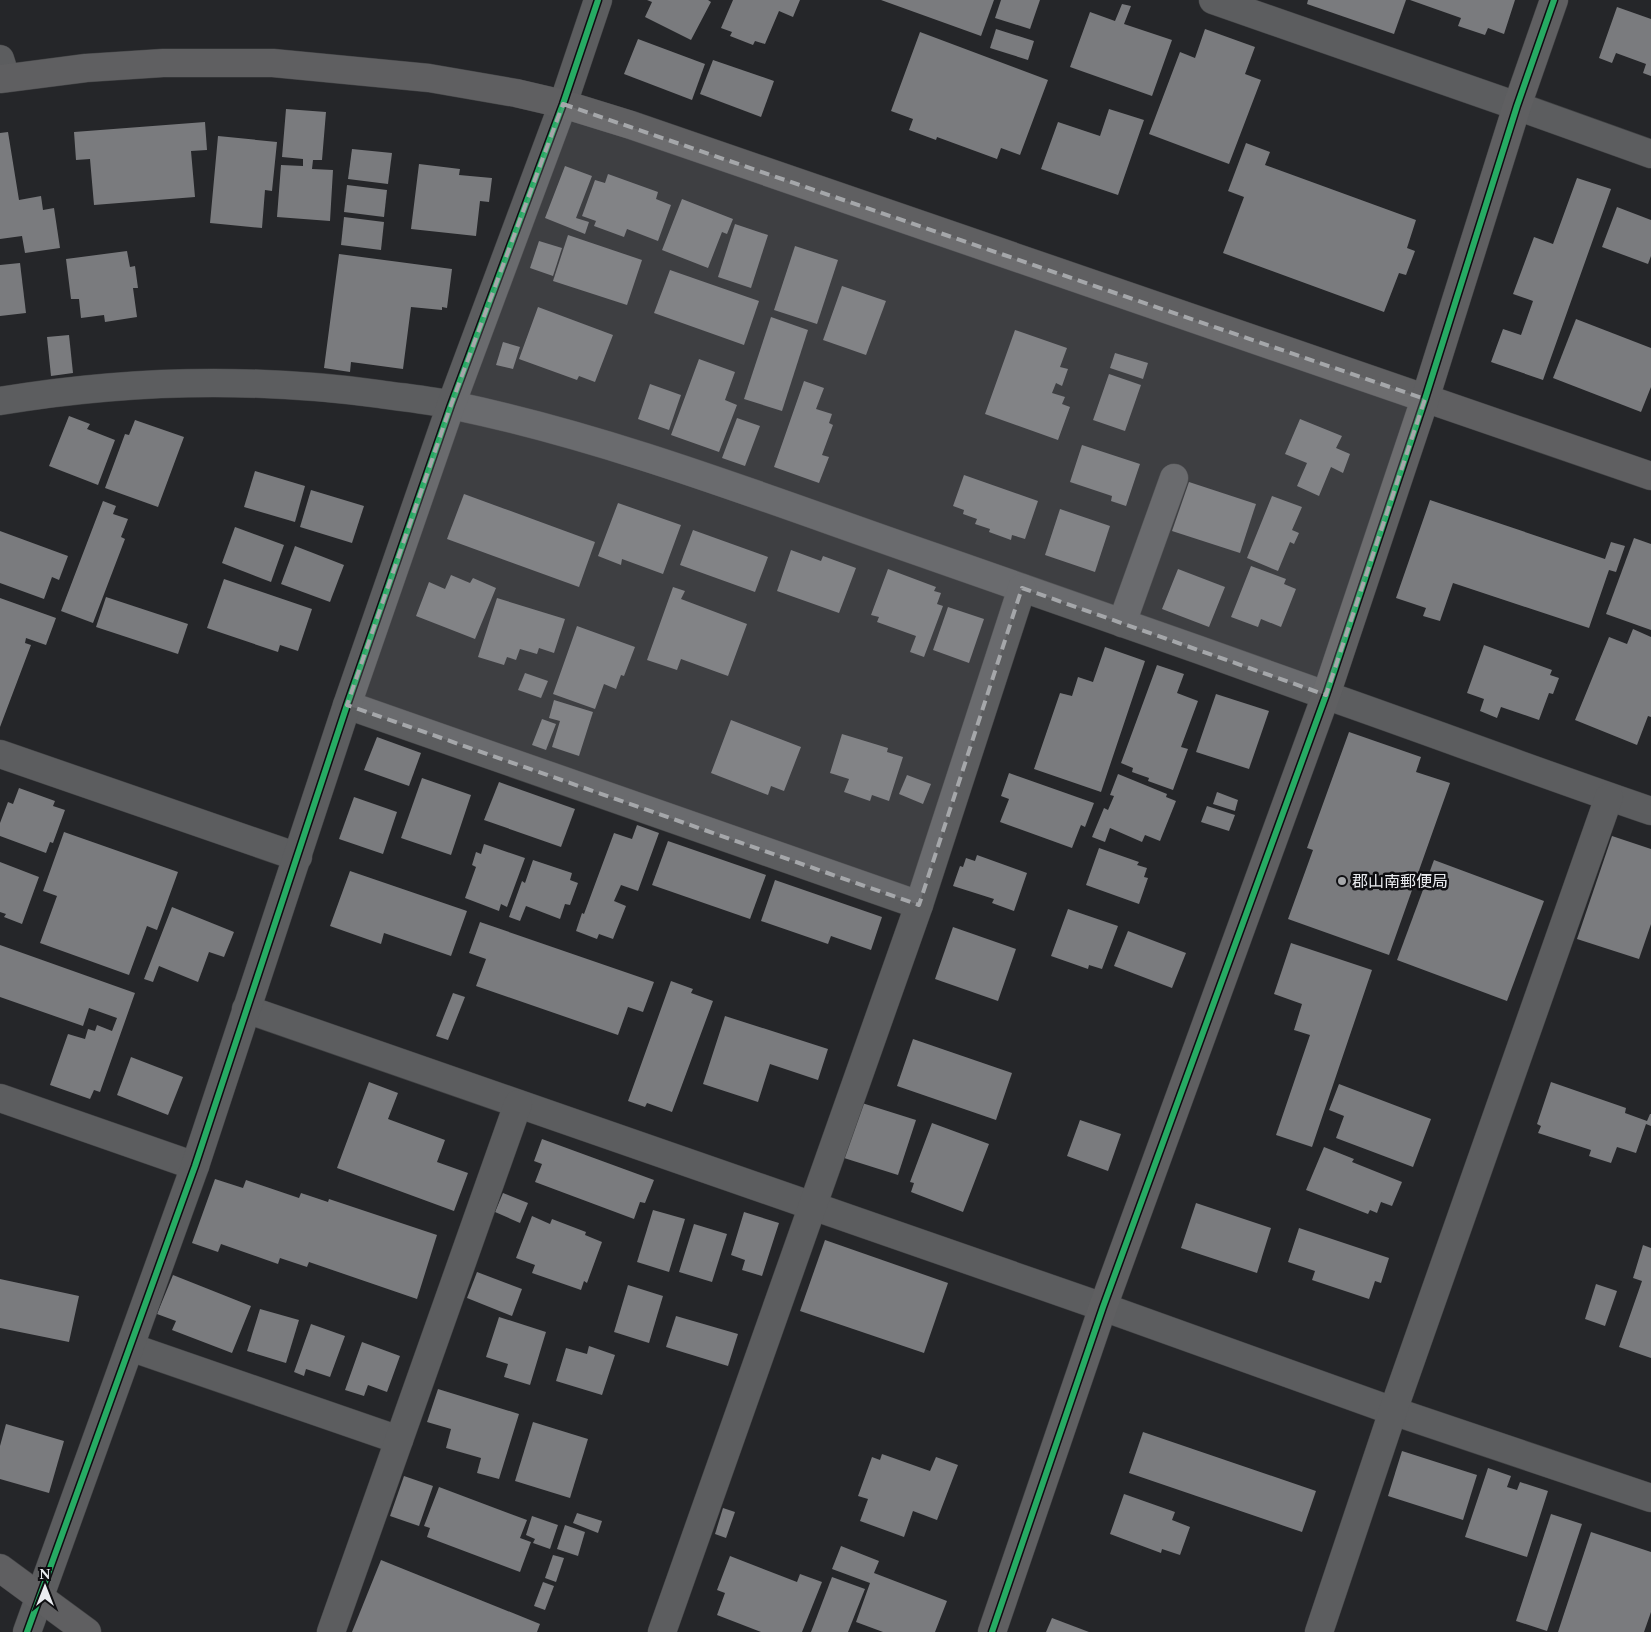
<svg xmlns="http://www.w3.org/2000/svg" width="1651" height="1632" viewBox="0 0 1651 1632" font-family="Spectral,'Noto Sans JP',serif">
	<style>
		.building { fill: #7a7b7e }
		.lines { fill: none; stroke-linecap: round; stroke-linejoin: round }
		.street-casing { stroke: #414244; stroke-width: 29 }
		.secondary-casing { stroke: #414244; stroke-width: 29 }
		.street { stroke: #5c5d5f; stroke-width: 28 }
		.secondary { stroke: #5f5f61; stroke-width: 28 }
		.cycleway-casing { stroke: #0e0e11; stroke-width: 9 }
		.cycleway { stroke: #26ab63; stroke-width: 6 }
		.marked { fill: #a5a7aa; fill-opacity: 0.2; stroke: #a5a7aa; stroke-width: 4; stroke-dasharray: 10 6; stroke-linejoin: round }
		.poi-dot { fill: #a5a7aa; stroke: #0e0e11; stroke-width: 2 }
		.labels { text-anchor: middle; stroke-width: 5; stroke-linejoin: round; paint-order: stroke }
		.poi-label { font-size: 16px; fill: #eaecf0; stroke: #0e0e11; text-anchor: start }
	</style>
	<rect width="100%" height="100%" fill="#252629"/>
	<g class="building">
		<path d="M647,0h61l3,2 -20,38 -46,-23 7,-15z"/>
		<path d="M733,0h67l-7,17 -14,-6 -14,33 -10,-3 -2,4 -23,-9 2,-4 -11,-4z"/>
		<path d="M881,0h113l-13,36z"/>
		<path d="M1001,0h39l-10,29 -35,-11z"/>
		<path d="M1308,0h98l-12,34 -87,-30z"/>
		<path d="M1410,0h105l-11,34 -16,-6 -3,7 -27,-9 3,-8z"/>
		<path d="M1122,4l9,2 -7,18 48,16 -20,56 -82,-29 20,-55 25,9z"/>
		<path d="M1617,7l34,12v57l-8,-3 3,-9 -30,-11 -4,10 -13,-5z"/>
		<path d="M996,29l38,12 -6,19 -38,-12z"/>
		<path d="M1205,29l50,18 -10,27 16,6 -32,84 -80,-30 31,-82 15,6z"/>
		<path d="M920,32l128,48 -28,75 -19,-7 -4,11 -60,-22 -1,3 -27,-10 4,-11 -22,-8z"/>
		<path d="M638,39l67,25 -13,36 -68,-26z"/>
		<path d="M713,60l61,21 -13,36 -61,-23z"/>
		<path d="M286,109l40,3 -4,48h-9l-1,9 21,1 -3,51 -53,-4 4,-52 22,1v-7l-21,-2z"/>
		<path d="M1109,109l35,11 -26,75 -77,-26 17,-47 42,14z"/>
		<path d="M205,122l2,28 -16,1 4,46 -101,8 -4,-46 -14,1 -2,-28z"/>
		<path d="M8,132l11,68 22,-4 2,14 11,-2 6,40 -35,5 -3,-17 -22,3v-106z"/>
		<path d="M218,136l59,6 -5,49 -7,-1 -3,38 -52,-5z"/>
		<path d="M1246,143l24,9 -5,13 151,55 -9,28 8,3 -9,24 -7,-2 -15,39 -161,-59 21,-56 -16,-6z"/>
		<path d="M352,149l40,4 -4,31 -40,-5z"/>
		<path d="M419,164l41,5 -1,6 33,3 -3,24 -9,-1 -4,35 -65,-7z"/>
		<path d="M565,166l27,10 -16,42 13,4 -4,12 -40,-16z"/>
		<path d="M608,174l50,18 -2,7 15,6 -13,36 -31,-12 -3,8 -30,-11 2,-5 -14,-5 13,-36 10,3z"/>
		<path d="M1577,178l34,11 -68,191 -52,-18 12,-33 18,6 12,-34 -20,-7 21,-57 19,7z"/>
		<path d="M347,185l40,5 -3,27 -40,-5z"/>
		<path d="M682,199l51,20 -6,15 -5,-2 -14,36 -46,-18z"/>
		<path d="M1617,207l34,13v36l-3,8 -46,-17z"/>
		<path d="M344,217l40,5 -3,28 -40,-5z"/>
		<path d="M735,224l33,11 -17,53 -33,-11z"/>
		<path d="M568,235l74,25 -15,45 -74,-24z"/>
		<path d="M539,241l23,7 -9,28 -23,-8z"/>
		<path d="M795,246l43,14 -21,64 -43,-14z"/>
		<path d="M127,251l3,16 5,-1 3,22h-5l4,29 -32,5 -1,-7 -23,3 -2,-19h-8l-5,-40z"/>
		<path d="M339,254l113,15 -5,39 -5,-1v3l-31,-3 -8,62 -52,-7 -1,10 -26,-4z"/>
		<path d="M20,263l6,50 -26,3v-51z"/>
		<path d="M670,270l89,31 -15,44 -90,-32z"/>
		<path d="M842,286l44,15 -20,54 -43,-15z"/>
		<path d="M538,307l75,28 -18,47 -16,-6 -2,4 -58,-21z"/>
		<path d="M771,317l37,13 -26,81 -38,-12z"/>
		<path d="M1576,319l75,29v39l-10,25 -88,-34z"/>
		<path d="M1015,330l52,18 -7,19 8,2 -6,17 -6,-3 -4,10 13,4 -3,7 8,3 -12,33 -73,-26z"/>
		<path d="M69,335l4,38 -22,3 -4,-39z"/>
		<path d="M503,342l17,5 -7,22 -17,-4z"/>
		<path d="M1115,353l33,10 -5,16 -33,-11z"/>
		<path d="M699,359l36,13 -10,28 12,5 -18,47 -48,-17z"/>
		<path d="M1109,374l32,11 -16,46 -32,-11z"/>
		<path d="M804,381l20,7 -8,21 16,5 -3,9 4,2 -11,30 7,2 -10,26 -45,-16z"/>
		<path d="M650,384l31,11 -12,35 -31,-11z"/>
		<path d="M69,416l21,8 -3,5 28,11 -17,45 -49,-19z"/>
		<path d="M737,418l23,8 -15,40 -23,-8z"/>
		<path d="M1300,419l42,17 -6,12 14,6 -7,19 -12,-6 -12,29 -22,-10 10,-23 -22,-9z"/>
		<path d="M135,420l49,17 -26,70 -53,-19 20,-54 4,1z"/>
		<path d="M1082,445l58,19 -14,42 -15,-5 1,-5 -42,-14z"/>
		<path d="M255,471l50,15 -10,36 -51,-15z"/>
		<path d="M964,475l74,26 -13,38 -13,-4 -1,5 -22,-8 1,-3 -15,-5 2,-5 -14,-5 1,-4 -11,-4z"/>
		<path d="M1189,482l67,22 -16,49 -68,-22z"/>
		<path d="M311,490l53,16 -12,37 -52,-16z"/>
		<path d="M464,494l131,48 -16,45 -132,-48z"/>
		<path d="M1272,496l30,11 -10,23 7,3 -5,11 -4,-2 -12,29 -31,-13z"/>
		<path d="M1430,500l175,59 6,-17 14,4 -9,26 -7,-2 -20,58 -136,-45 -13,38 -17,-5 3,-8 -30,-10z"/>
		<path d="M103,501l13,5 -3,8 15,5 -7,18 4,2 -32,84 -32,-12z"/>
		<path d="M618,503l63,22 -18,49 -41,-15 -1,6 -23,-9z"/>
		<path d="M1060,509l50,17 -15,46 -50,-17z"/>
		<path d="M235,527l49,18 -13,37 -49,-19z"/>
		<path d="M693,530l75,27 -13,35 -75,-27z"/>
		<path d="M0,531l68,25 -9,24 -7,-3 -8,22 -44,-16z"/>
		<path d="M1634,538l17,6v86l-45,-16z"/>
		<path d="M295,546l49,19 -14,37 -49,-18z"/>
		<path d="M791,550l30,11 2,-5 33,12 -17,45 -62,-22z"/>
		<path d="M1251,566l35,13 -2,5 12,5 -15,38 -20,-8 -3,8 -27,-10z"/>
		<path d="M888,569l48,18 -2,4 7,2 -4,11 6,2 -19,51 -14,-5 6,-16 -39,-14 2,-5 -8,-2z"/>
		<path d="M1178,569l47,18 -16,40 -47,-18z"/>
		<path d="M451,575l19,8 3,-5 23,10 -21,51 -59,-23 13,-34 16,7z"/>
		<path d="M224,579l88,30 -14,42 -18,-6 -2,7 -71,-24z"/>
		<path d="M673,587l12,4 -4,8 66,25 -19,52 -47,-17 -4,11 -30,-10z"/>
		<path d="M106,597l82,27 -10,30 -82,-27z"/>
		<path d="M0,598l56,20 -10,27 -20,-7 -1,5 6,2 -31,82z"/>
		<path d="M497,598l68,21 -11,34 -15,-5 -2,6 -17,-5 -4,11 -9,-3 -3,8 -26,-8z"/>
		<path d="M948,607l36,12 -15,44 -36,-13z"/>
		<path d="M577,626l58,21 -11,29 -3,-1 -5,14 -12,-5 -9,25 -42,-15z"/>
		<path d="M1633,629l18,8v80l-3,-1 -11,29 -62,-25 34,-83 18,7z"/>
		<path d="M1484,645l68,25 -2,5 9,3 -6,16 -4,-1 -10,27 -38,-13 -4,11 -17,-7 4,-12 -17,-6z"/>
		<path d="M1105,647l40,14 -44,131 -67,-23 26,-76 12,3 6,-19 15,5z"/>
		<path d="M1157,665l27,9 -7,19 21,8 -17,46 7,2 -15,41 -25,-9 1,-3 -17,-6 1,-4 -12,-5z"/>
		<path d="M525,673l23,8 -7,17 -23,-8z"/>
		<path d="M1216,694l53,17 -20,58 -53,-17z"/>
		<path d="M554,700l39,12 -14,44 -27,-9 8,-26 -11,-3z"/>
		<path d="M542,719l14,5 -10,26 -14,-5z"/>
		<path d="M731,720l70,27 -17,44 -13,-5 -3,9 -57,-22z"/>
		<path d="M1349,732l72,25 -5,15 34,11 -61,172 -101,-36 25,-69 -6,-2z"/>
		<path d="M842,734l46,14 -1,4 16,5 -14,44 -17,-6 -2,6 -26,-9 5,-13 -19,-6z"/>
		<path d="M377,737l44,16 -12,33 -45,-16z"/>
		<path d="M1009,773l85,30 -9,24 -4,-2 -9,23 -72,-26 9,-23 -8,-3z"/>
		<path d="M1118,774l49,20 -1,3 10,4 -16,40 -15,-6 -3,7 -32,-14 -5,14 -13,-5 12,-29 4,2 6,-14 -4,-1z"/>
		<path d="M907,775l24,9 -8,20 -24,-10z"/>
		<path d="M422,778l49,17 -20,60 -50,-17z"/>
		<path d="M499,782l76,27 -14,38 -77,-27z"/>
		<path d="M19,788l36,13 -2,5 12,4 -12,33 -3,-1 -4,11 -46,-17v-13l8,-21 5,2z"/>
		<path d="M1217,792l21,8 -3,11 -22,-7z"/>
		<path d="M354,797l43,15 -14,42 -44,-15z"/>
		<path d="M1207,806l28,9 -6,16 -28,-9z"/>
		<path d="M637,825l22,8 -21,58 -17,-6 -7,16 12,5 -13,33 -14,-5 -2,5 -21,-8 6,-18 2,1 30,-81 18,6z"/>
		<path d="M64,832l114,40 -21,58 -10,-4 -18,49 -89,-32 17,-47 -14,-5z"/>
		<path d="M1612,836l39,13v75l-12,35 -62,-20z"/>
		<path d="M668,841l98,34 -16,44 -98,-34z"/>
		<path d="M484,844l41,14 -18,49 -6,-3 -2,7 -34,-13 11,-31 -4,-2 4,-13 5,2z"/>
		<path d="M1099,848l40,14 -2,3 10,3 -3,9 4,1 -9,26 -53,-19z"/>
		<path d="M977,855l50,18 -13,38 -22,-8 2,-4 -41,-13 7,-20 3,1 3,-9 9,3z"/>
		<path d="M533,860l39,13 -2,7 8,3 -8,22 -5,-1 -5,15 -34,-13 -6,15 -11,-4 13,-36 3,2z"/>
		<path d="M1434,860l110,41 -37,100 -110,-41z"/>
		<path d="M0,862l39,15 -17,47 -18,-7 2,-3 -6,-2z"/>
		<path d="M350,871l117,40 -16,45 -67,-23 -3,11 -51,-18z"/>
		<path d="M775,880l107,37 -11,33 -40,-14 -3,8 -67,-23z"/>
		<path d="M172,907l62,25 -10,25 -15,-5 -11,30 -39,-16 -6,16 -9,-3z"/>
		<path d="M1068,909l50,17 -16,43 -13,-4 -1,4 -37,-13z"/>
		<path d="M480,922l174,60 -11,30 -15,-5 -10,28 -142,-49 10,-27 -17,-6z"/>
		<path d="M953,927l63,22 -18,52 -63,-22z"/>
		<path d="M1128,931l58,22 -14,35 -58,-22z"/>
		<path d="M1291,943l81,27 -60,177 -36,-12 34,-100 -16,-5 8,-26 -28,-10z"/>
		<path d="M0,945l135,48 -35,99 -6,-2 -4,9 -40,-14 18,-51 17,5 3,-10 7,2 2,-6 15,6 5,-13 -28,-10 -6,18 -83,-29z"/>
		<path d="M671,981l22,8 -2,4 22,8 -41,111 -25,-9 -2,4 -17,-6z"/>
		<path d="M453,993l12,4 -17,43 -12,-4z"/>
		<path d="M725,1016l103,33 -10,31 -48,-16 -12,38 -55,-18z"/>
		<path d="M913,1039l99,34 -16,47 -99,-34z"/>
		<path d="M131,1057l52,20 -15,38 -51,-20z"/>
		<path d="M369,1082l29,11 -10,26 57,21 -8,22 31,11 -14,38 -117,-43z"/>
		<path d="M1551,1082l75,26 -1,5 22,8 3,-7h1v12l-5,-2 -10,29 -19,-6 -6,16 -22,-7 2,-6 -53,-17 3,-7 -4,-2z"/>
		<path d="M1339,1084l92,35 -18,48 -77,-29 8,-22 -15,-6z"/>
		<path d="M862,1103l54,17 -18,55 -54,-17z"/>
		<path d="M1080,1120l41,14 -13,37 -41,-15z"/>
		<path d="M932,1123l57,21 -26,68 -52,-20 3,-9 -4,-1z"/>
		<path d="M542,1139l112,41 -9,23 -5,-1 -6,17 -99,-37 7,-18 -8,-3z"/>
		<path d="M1324,1147l30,12 -2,3 50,20 -10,24 -11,-4 -4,11 -7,-3 -2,4 -62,-24z"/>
		<path d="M215,1179l28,9 3,-8 53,18 2,-5 27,9 1,-3 108,36 -20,64 -108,-37 -2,5 -27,-9 -2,6 -57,-20 -3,8 -26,-9z"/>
		<path d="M503,1193l25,10 -8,20 -25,-11z"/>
		<path d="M1196,1203l75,25 -14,45 -76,-25z"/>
		<path d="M653,1210l32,9 -16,53 -32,-10z"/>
		<path d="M744,1212l35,11 -17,53 -20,-6 3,-10 -14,-5z"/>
		<path d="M532,1216l18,8 2,-5 34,13 -1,3 17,7 -15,41 -3,-2 -3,9 -49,-17 3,-8 -19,-7z"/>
		<path d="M694,1224l33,10 -15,48 -33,-10z"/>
		<path d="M1299,1228l90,30 -8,25 -6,-2 -6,18 -57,-19 3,-9 -27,-9z"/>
		<path d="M825,1240l123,43 -24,70 -124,-42z"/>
		<path d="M1643,1245l8,3v110l-32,-11 23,-66 -9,-3z"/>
		<path d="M477,1272l45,17 -10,27 -45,-18z"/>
		<path d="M173,1275l78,31 -19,47 -60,-23 4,-9 -19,-7z"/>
		<path d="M0,1279l79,17 -10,46 -69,-14z"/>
		<path d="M1596,1284l21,7 -12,35 -20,-7z"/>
		<path d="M628,1285l35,11 -14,47 -35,-11z"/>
		<path d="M260,1309l39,11 -13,43 -39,-12z"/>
		<path d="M676,1316l62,18 -10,32 -62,-19z"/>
		<path d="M499,1317l47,15 -16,53 -26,-8 4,-13 -22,-7z"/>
		<path d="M311,1324l34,12 -15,41 -24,-8 -2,7 -10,-4z"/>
		<path d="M362,1342l38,14 -13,36 -19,-7 -4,11 -19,-6z"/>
		<path d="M589,1346l26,9 -13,40 -46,-14 10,-33 21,6z"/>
		<path d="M438,1389l81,25 -20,65 -22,-6 4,-15 -35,-10 5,-19 -24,-7z"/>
		<path d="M533,1422l55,17 -18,59 -55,-17z"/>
		<path d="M6,1424l58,17 -15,52 -49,-14v-33z"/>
		<path d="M1143,1432l173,59 -14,41 -173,-59z"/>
		<path d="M1402,1451l75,24 -14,45 -75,-24z"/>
		<path d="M882,1454l48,17 6,-14 22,8 -21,55 -24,-9 -9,26 -44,-16 8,-22 -10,-3 14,-39 8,3z"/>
		<path d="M1488,1468l23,8 -4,11 10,3 3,-8 28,9 -21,66 -62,-20z"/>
		<path d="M404,1476l29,10 -14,40 -29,-10z"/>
		<path d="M439,1487l88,33 -7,18 11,4 -11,30 -93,-35 3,-9 -6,-2z"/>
		<path d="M1124,1494l51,18 -3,8 18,7 -10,28 -18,-6 -1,4 -51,-19z"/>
		<path d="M723,1508l12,4 -9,26 -11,-4z"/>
		<path d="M577,1513l25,8 -4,12 -25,-10z"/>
		<path d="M1551,1514l31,10 -35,107 -31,-10z"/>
		<path d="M532,1516l26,9 -8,24 -17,-6 2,-4 -9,-4z"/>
		<path d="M565,1525l20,7 -7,24 -21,-7z"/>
		<path d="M1591,1532l60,20v60l-7,20h-86z"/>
		<path d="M841,1546l38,15 -5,12 73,28 -12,31h-52l-27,-10 14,-39 -38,-14z"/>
		<path d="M553,1555l11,3 -8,24 -11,-4z"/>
		<path d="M730,1556l67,26 3,-8 22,8 -20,50h-41l-44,-17 8,-22 -8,-3z"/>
		<path d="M381,1560l159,64 -3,8h-185z"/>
		<path d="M832,1577l33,12 -17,43h-37z"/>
		<path d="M543,1582l11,4 -9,24 -11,-4z"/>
		<path d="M1052,1618l37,14h-43z"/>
	</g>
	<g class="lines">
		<defs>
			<g id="street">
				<path d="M1213,0l304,106 134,48"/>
				<path d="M0,59l6,19"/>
				<path d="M0,401c125,-21 253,-24 379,-7 26,4 52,6 77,12 162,34 321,97 478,151 130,45 261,91 391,138 109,38 217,79 326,116"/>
				<path d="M1122,623l52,-145"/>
				<path d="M347,705l572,200"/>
				<path d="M0,754l298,103"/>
				<path d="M246,1009l857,298 290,104 258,87"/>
				<path d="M0,1098l195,68"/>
				<path d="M130,1347l269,93"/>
				<path d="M27,1632l168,-466 152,-461 104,-300 112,-301 35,-104"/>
				<path d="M331,1632l187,-528"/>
				<path d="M662,1632l257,-727 103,-317"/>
				<path d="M1319,1632l74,-221 216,-614"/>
			</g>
			<g id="secondary">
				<path d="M0,79l86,-11 77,-5h110l156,15 87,15 47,11 68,21 1020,351"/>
				<path d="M0,1568l87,64"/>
				<path d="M992,1632l111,-325 223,-612 99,-296 92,-293 37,-106"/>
			</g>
		</defs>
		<use href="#street" class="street-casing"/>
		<use href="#secondary" class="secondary-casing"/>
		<use href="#street" class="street"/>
		<use href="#secondary" class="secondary"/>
		<defs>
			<g id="cycleway">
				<path d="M27,1632l168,-466 152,-461 104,-300 112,-301 35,-104"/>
				<path d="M992,1632l111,-325 223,-612 99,-296 92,-293 37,-106"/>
			</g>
		</defs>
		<use href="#cycleway" class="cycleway-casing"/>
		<use href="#cycleway" class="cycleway"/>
	</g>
	<path class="marked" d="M563,104l862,295 -99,296 -304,-107 -103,317 -572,-200 104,-300z"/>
	<circle class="poi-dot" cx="1342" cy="881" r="5"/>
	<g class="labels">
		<g class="poi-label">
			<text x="1352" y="887">郡山南郵便局</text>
		</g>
	</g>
	<g transform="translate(45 1587)" stroke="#0e0e11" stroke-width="4" paint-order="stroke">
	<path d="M0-4L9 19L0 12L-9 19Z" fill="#eaecf0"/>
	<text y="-8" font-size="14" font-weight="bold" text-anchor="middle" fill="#eaecf0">N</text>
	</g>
</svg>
